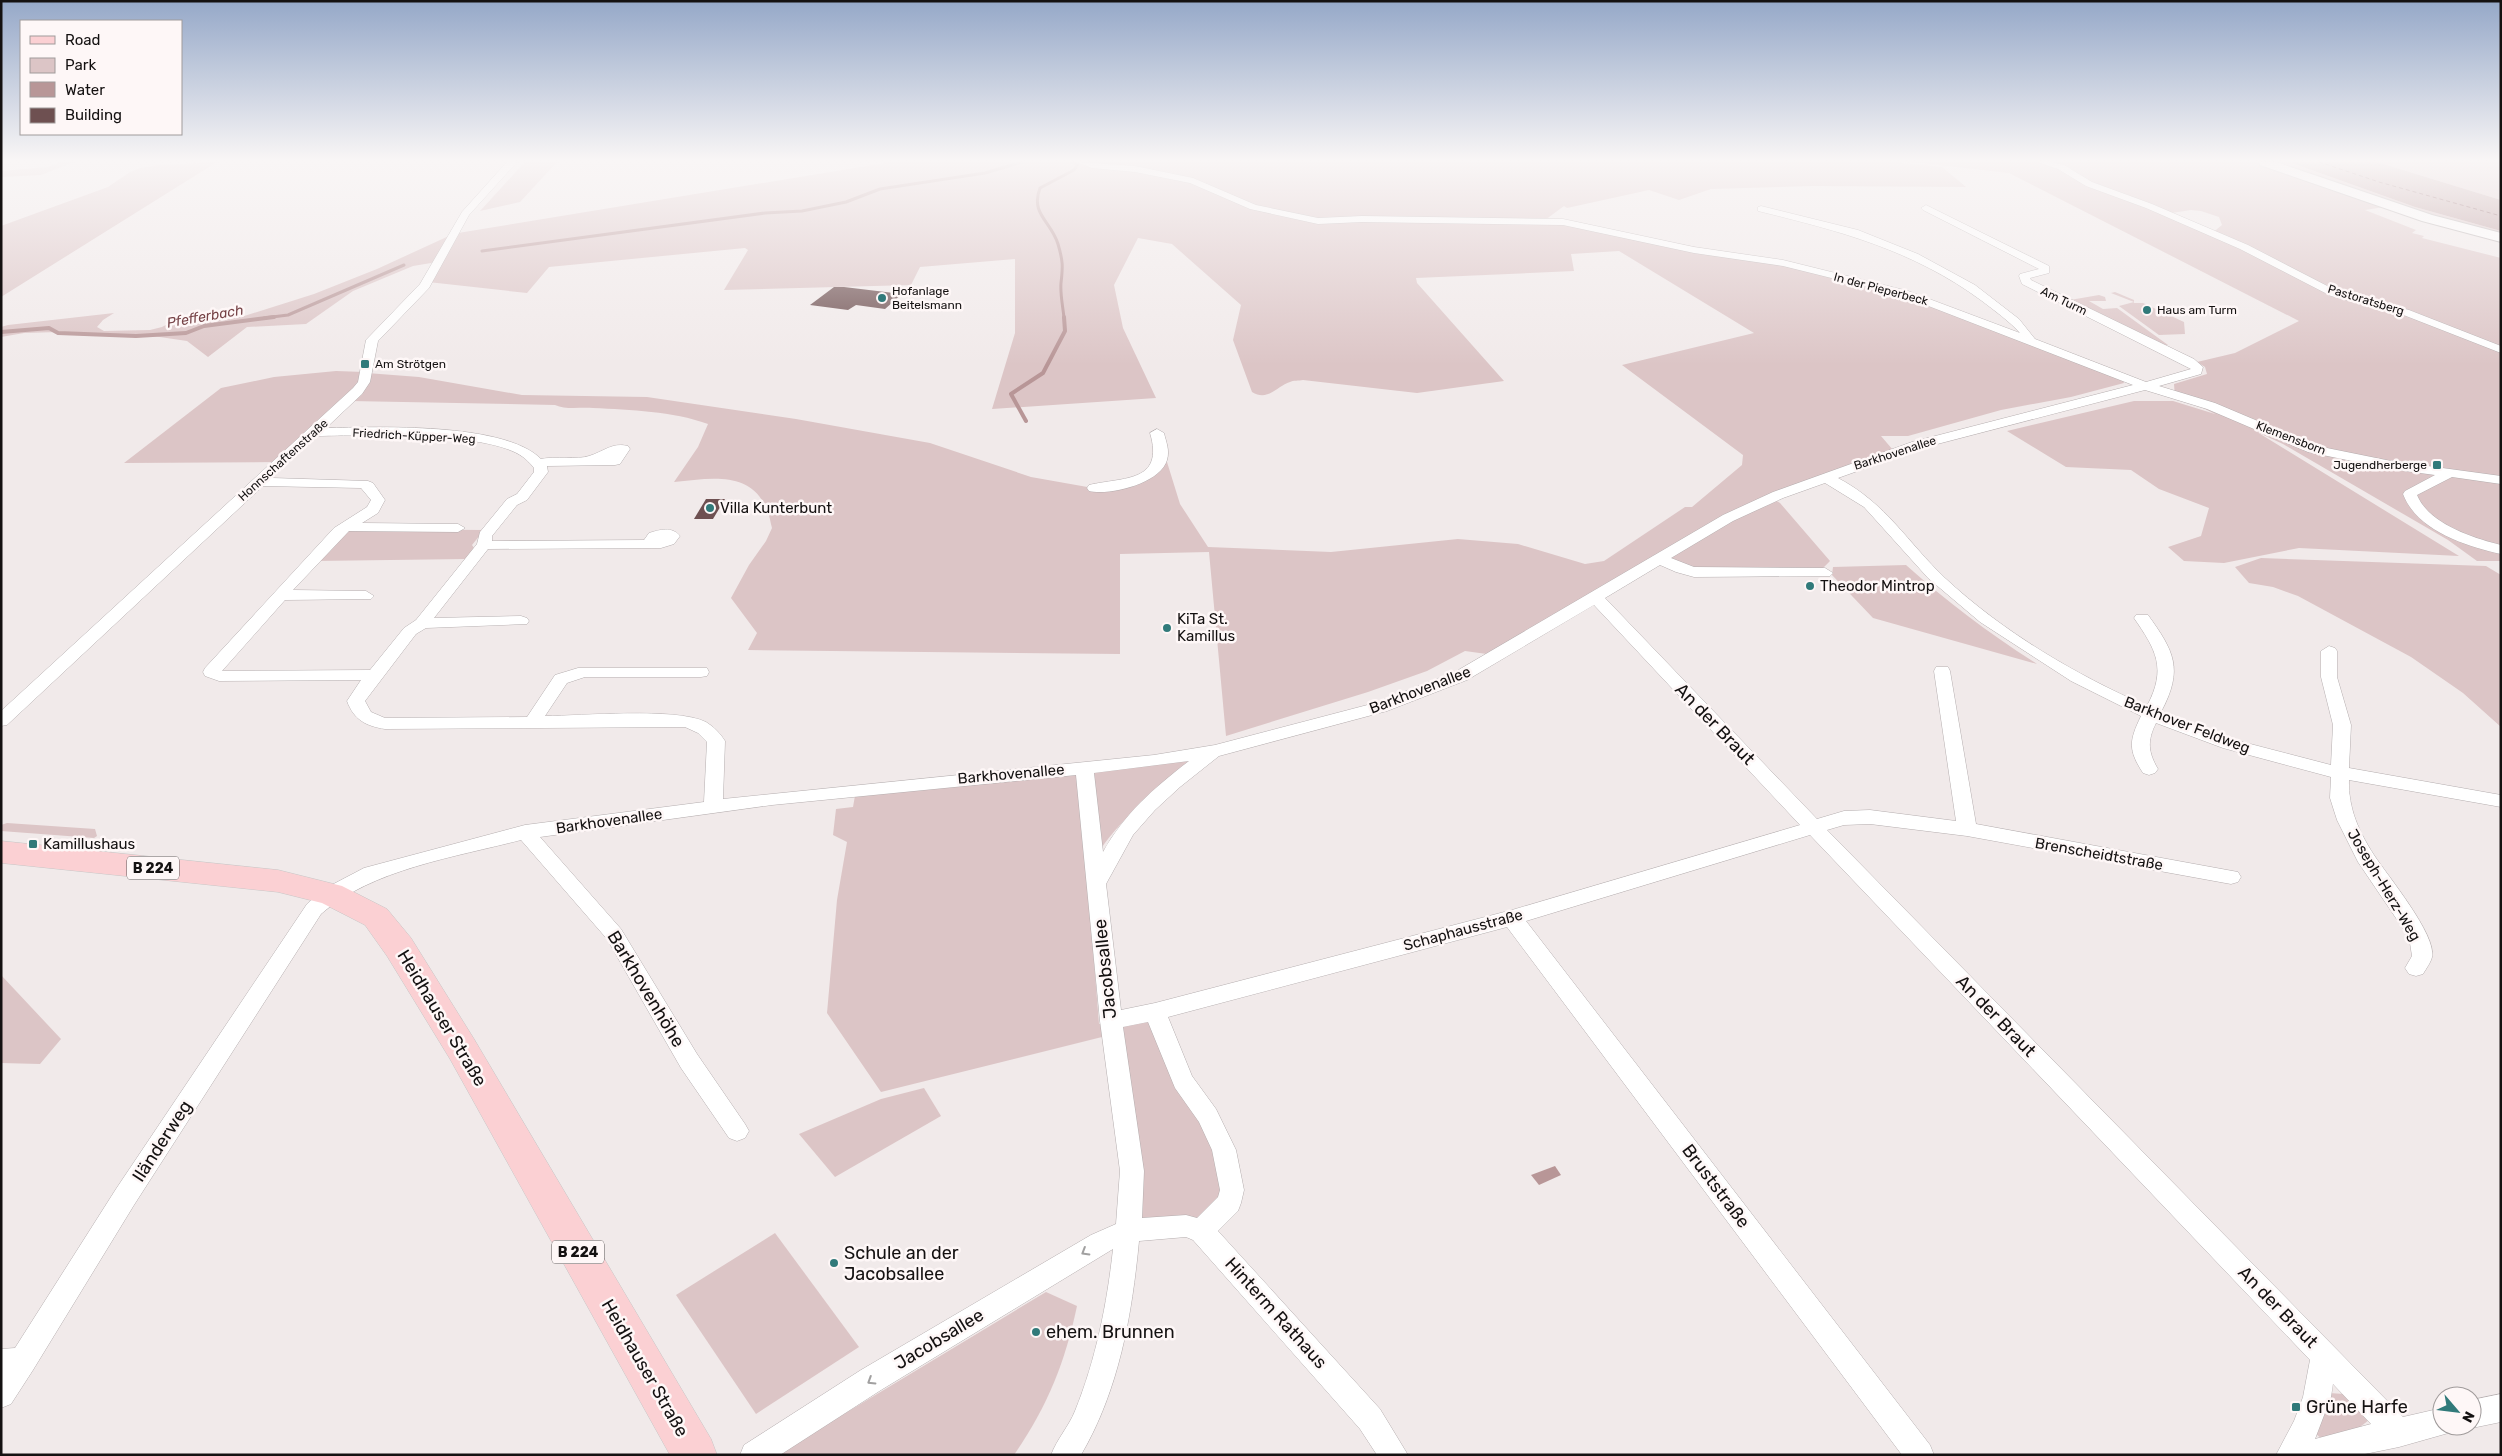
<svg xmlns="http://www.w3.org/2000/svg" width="2502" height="1456" viewBox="0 0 2502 1456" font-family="Rubik,sans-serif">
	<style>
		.green { fill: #dcc5c6; fill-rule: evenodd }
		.water { fill: #b89697 }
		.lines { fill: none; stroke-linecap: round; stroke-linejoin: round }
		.stream-far1 { stroke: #b89697; stroke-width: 3 }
		.stream { stroke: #b89697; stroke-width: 4 }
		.ferry { stroke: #764347; stroke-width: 1; stroke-dasharray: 4 3; stroke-linecap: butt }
		.building { fill: #6e5051 }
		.street-casing { stroke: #b5aeaf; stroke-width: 1 }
		.secondary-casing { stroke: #b5aeaf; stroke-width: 2 }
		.primary-casing { stroke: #c7c6c6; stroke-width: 1 }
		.street { fill: #fff; fill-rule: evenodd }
		.secondary { fill: #fff; fill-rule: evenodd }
		.primary { fill: #fbd0d3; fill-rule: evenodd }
		.oneway { stroke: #a1a0a0 }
		.poi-dot { fill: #317a7a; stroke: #fef7f7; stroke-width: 2 }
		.labels { text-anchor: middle; stroke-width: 5; stroke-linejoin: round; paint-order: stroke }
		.far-street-label { font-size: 12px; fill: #141111; stroke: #fef7f7 }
		.far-poi-label { font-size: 12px; fill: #141111; stroke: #fef7f7; text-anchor: start }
		.far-water-label { font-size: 14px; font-style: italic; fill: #764347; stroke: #fef7f7 }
		.shield { fill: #fef7f7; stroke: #5a5656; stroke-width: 1 }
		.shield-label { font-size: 14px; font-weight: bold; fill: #141111 }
		.poi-label { font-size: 15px; fill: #141111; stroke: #fef7f7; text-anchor: start }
		.street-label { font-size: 15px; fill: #141111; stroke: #fef7f7 }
		.near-street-label { font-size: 18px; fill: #141111; stroke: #fef7f7 }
		.near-poi-label { font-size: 18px; fill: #141111; stroke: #fef7f7; text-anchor: start }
	</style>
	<rect width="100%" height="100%" fill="#f1eaea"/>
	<g class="green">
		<path d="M61,162h13l-33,13 -40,2v-6l47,-4z"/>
		<path d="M217,162l-216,135v-71l107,-39 22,-15 10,-4 20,-3z"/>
		<path d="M525,162h32l-37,40 -40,9z"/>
		<path d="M891,162h1002l49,5 24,20 -154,-1 -101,3 -32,11 -30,-10 -82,18 -3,-2 -19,14c120,21 241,41 357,76 75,23 147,54 220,82l2,5 -53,14 -70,13 -93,26h-27l12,14 -121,48 8,5 50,58 -11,11 -112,-1 -44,-12 -169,96 -29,-4 -38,20 -59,21 -142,44 -17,-184 -89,2v100l-372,-4 9,-17 -26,-35 18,-33 17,-24 6,-13c-2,-7 -3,-17 -7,-23 -18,-35 -58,-26 -91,-23l24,-35 10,-23c-36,-13 -77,-14 -115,-16 -13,-1 -27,2 -38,-3l-205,-4 17,-28 52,4 103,18 125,2 149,22 134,24 101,34 62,11 60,-15 14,-11 13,42 28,43 123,5 127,-13 60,5 67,20 19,-3 81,-54h7l50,-42 1,-10 -121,-90 132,-32 -135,-82 -48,3 3,17 -158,7 1,5 87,98 -87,12 -114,-13c-4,1 -10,0 -13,2 -13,4 -22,20 -38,10l-19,-52 8,-35 -69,-61 -34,-6 -24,47 9,43 33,70 -164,11 23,-76v-74l-95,8 -9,18 -187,5 24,-40 -3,-2 -196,19 -22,26 -99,-11 24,-48z"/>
		<path d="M1912,162h346l126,45 -19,3 51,20 -4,3 12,3 -2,2 79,20v303h-24l-29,-21 -165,-96 -26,-12 202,124 -160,-8 -75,15 -40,-2 -16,-14 33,-11 8,-28 -50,-19 -28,-19 -65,-3 -59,-36 127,-30h39l42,13 -26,-13 -14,-3 -1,-14 33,-10 -2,-7 -8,-5 38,-9 64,-32 -290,-148zM2191,210l10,1 18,6 3,8 -11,9 -46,-20z"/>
		<path d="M2277,162h12l126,45 86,24v4l-103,-30z"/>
		<path d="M2377,162h124v38z"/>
		<path d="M451,235l-14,27 -24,4 -60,25 -47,33 -59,3 -39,30 -21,-16 -41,-6 -87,-3 -35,1 -23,4v-10l7,-2 106,-12 -11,7 -6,7 7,4 46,-1 12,-3 23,-12 56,2 73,-23 63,-25z"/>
		<path d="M2115,292l19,8v3h9l41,19 1,12 -26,1 -40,-29 15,-4 -23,-9z"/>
		<path d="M2099,295l6,2 1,4h-17l14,8 14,-1 51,37h-6l-92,-45z"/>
		<path d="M336,371l28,1 -2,10 -83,80 -155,1 97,-75 53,-11z"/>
		<path d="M344,529l140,1 -12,15 2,3 -7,11 -153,2z"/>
		<path d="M2261,558l225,8 15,9v152l-38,-34 -52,-36 -113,-61 -25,-9 -24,-4 -14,-16z"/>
		<path d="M1906,565c41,37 84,69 131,99l-164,-46 -41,-43 1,-8z"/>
		<path d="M1192,758c-29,27 -83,69 -99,105 -4,6 -4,15 -5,23l11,138 54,-10 53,103 20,83 -27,21 -69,2 -28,-186 -221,55 -54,-79 10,-113 10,-58 -14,-7 3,-26 17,-2 3,-17z"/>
		<path d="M7,823l88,6 2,7 -3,2 -93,-7v-6z"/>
		<path d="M1,975l60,64 -21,25 -39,-1z"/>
		<path d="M924,1088l17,28 -106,61 -36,-43 82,-35z"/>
		<path d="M775,1233l84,114 -103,67 -80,-119z"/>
		<path d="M1046,1292l31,14c-12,57 -30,101 -63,149h-238z"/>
		<path d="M2329,1393l15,1 25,26 -13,10 -33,10 -8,-7z"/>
	</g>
	<g class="water">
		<path d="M2289,162h88l124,38v31l-86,-24z"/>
		<path d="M1555,1166l6,9 -22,10 -8,-10z"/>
	</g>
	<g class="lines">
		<g class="stream-far1">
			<path d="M1089,162h3"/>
			<path d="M482,251l283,-38 37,-2 44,-9 34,-13 105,-16 37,-11"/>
			<path d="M264,318l24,-3 116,-50"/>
			<path d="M1064,318c-1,-11 -4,-24 -3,-35 2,-17 2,-22 -3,-39 -7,-23 -28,-30 -18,-56l34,-18 4,-6 -7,-2"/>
		</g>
		<g class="stream">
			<path d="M1,332l48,-4 9,5 78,3 50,-3 18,-7 70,-9"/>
			<path d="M1026,421l-15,-27 32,-21 22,-42 -1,-14"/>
		</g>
		<path class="ferry" d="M2319,162l60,20 122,34"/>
	</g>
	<g class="building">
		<path d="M834,287h10l58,7 -17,15 -29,-4 -8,5 -38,-5z"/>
		<path d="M706,499h19l-12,20h-19z"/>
	</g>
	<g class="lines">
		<defs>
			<g id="street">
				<path d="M507,162h10l-48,53 -40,73 -51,53 -8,41 -8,12 -36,34c51,-1 178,-6 215,31 14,-3 37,1 48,-3 14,-4 23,-14 39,-10l2,3 -10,15 -5,1 -68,1 1,6 -21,28 -10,5 -25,31v5l152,-1 5,-7c10,-3 23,-7 31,3l-6,8 -13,4 -173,1 -54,69 87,-2 6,2 2,3 -2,3 -101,4 -10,6 -51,67 6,11 14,6 142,-1 28,-42 23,-7h129l2,4 -2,4 -6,1h-116l-18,6 -22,33c37,0 130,-9 161,6 8,5 14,11 19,19l-2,58 431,-44 61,-10 160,-42 80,-31 268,-157 50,-23 139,-50 221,-57 -233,-90 -117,-29 -89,-13 -131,-28 -201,-3 -44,2 -68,-15 -60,-26 -55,-11 -43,-4 -15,-6 58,4 58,12 63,27 62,13 44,-2 201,3 131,28 89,13 125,31 112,42c-11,-12 -25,-22 -38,-32 -69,-51 -142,-70 -224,-90v-4l3,-1 97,24 60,24 57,31 44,34 16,20 111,43 45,-13 -169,-85 -3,-8 1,-2 19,-5 -116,-59 -2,-2 5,-3 123,61v7l-19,5 1,2 163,79 9,8 -2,7 -42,12 56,17 102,43 74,15 110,15v8l-49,-7 -35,18c12,29 56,43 84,50v9c-35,-8 -84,-23 -98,-60l2,-3 30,-16 -44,-6 -83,-17 -101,-43 -62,-19 -223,58 -84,30c49,26 69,64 107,100 58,54 131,97 202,128 20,-38 9,-56 -13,-88l2,-3h12c26,36 36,54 13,97l74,28 96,25 2,-40 -12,-48v-26l8,-5 6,2 2,3v26l14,48 -2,43 152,27v12l-152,-27c-1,28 10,52 25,75 13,20 63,80 58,102 -1,5 -6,12 -9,17l-7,2 -7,-2 -4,-6 7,-12 -2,-13 -6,-13 -46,-68 -21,-42 -7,-22 1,-21 -108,-29 -67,-25c-9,18 -8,29 2,46l-3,4 -6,2 -6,-2c-15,-23 -14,-32 -2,-57l-70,-35 -91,-59 -52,-44 -64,-71 -39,-24 -42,15 -50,23 -62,37 23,9 131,1 8,5 -3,3 -136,1 -18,-5 -16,-7 -55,33 212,221 27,-8 26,-1 86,11 -22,-150 2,-4h12l2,4 26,153 262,48 3,5 -3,5 -7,2 -264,-48 -97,-12 -26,1 -17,5 576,587 39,-9v18h12l-2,6 -53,15 -39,8h-84l18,-34 9,-24 7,-37 -500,-525 -284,86 404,524 4,10h-32l-395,-528 -339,90 24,59 24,33 20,41 8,40 -3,13 -3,8 -20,20 162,178 28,46h-31l-17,-26 -167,-189 -7,-3 -47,4c-7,74 -20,149 -58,214h-30c6,-16 18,-29 24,-44 21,-52 32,-107 38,-162l-232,141 -101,65h-40l4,-10 117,-75 230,-135 25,-11 4,-53 -20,-150 -24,-246 -304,30 -232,32 81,92 76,125 48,70 4,7 -4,7 -8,3 -8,-3 -48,-70 -74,-129 -86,-99c-65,17 -149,29 -200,74l-187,291 -101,165 -22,34 -10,4v-59l14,-1 101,-159 191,-285 17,-15 40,-21 161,-43 179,-23 3,-60 -9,-9 -13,-6 -300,2c-19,-3 -31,-9 -38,-28l14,-21 -142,1 -14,-5 -2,-4 2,-4 129,-140 33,-21 4,-7 -10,-12 -98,-2 -256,239 -6,1v-15l352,-323 5,-6 8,-42 54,-56 42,-72zM317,436c46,-1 171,-5 206,21 4,3 8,7 11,11v4l-17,22 -10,5 -27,33 -3,12 -61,76 -12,8 -34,42 -148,1 63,-71 86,-1 3,-3 -8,-5 -73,-1 56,-59 109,1 7,-4 -7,-4 -96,-1 16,-10 7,-13 -12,-17 -5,-2 -96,-3zM1594,605l206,220 -288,85 -357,93 -34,7 -15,-126 27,-49 22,-25 25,-23 39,-31 168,-45 80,-31zM1189,761c-34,26 -65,53 -86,91l-9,-79zM1148,1022l27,66 24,34 13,28 8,40 -2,7 -21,21 -11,-3 -44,3 2,-47 -21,-144zM2333,1384l38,40 -56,15 16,-42z"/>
				<path d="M2037,162h14l13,3 28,17 60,22 96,41 91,47 70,18 92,36v7l-100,-39 -70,-18 -91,-47 -94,-41 -60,-22 -28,-17z"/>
				<path d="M1157,429l7,4c2,9 6,17 3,27 -6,23 -57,36 -78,31l-2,-3 2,-3c34,-8 76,-2 61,-52z"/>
				<path d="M2501,1394v28l-29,6 -4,-2h4v-26z"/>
			</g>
			<path id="secondary" d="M2259,162h17l156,53 69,18v9l-79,-21 -162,-56z"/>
			<path id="primary" d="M1,841l277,29 64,16 45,23 24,29 63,101 237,400 6,16h-47l-220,-396 -63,-103 -22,-31 -43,-22 -44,-11 -277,-29z"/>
		</defs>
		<use href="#street" class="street-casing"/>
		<use href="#secondary" class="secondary-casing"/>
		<use href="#primary" class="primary-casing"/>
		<use href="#street" class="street"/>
		<use href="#secondary" class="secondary"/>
		<use href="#primary" class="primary"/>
	</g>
	<defs><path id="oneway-chevron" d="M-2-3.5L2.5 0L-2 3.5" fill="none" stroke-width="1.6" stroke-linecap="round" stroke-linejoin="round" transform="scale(1.25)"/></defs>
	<g class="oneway">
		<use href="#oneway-chevron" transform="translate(1085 1252) rotate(149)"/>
		<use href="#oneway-chevron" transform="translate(871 1381) rotate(148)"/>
	</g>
	<linearGradient id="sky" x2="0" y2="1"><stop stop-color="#95a8c8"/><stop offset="0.44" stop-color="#f9f6f6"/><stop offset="1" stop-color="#f9f6f6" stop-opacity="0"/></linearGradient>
	<rect width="2502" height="365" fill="url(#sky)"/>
	<g class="poi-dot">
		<circle cx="882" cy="298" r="5"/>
		<circle cx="2147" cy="310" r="5"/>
		<rect x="360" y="359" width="10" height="10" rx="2.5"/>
		<rect x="2432" y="460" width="10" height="10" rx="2.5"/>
		<circle cx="710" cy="508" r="5"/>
		<circle cx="1810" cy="586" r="5"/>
		<circle cx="1167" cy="628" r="5"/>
		<rect x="28" y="839" width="10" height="10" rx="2.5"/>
		<circle cx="834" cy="1263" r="5"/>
		<circle cx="1036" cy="1332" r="5"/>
		<rect x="2291" y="1402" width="10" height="10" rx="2.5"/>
	</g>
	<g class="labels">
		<g class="far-street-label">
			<text transform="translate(1881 289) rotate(15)" y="4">In der Pieperbeck</text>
			<text transform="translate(2366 300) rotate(17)" y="4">Pastoratsberg</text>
			<text transform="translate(2064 301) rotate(26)" y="4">Am Turm</text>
			<text transform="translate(414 436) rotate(3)" y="4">Friedrich-Küpper-Weg</text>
			<text transform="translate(2291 438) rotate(21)" y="4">Klemensborn</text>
			<text transform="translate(1895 453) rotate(-18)" y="4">Barkhovenallee</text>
			<text transform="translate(283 460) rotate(-42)" y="4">Honnschaftenstraße</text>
		</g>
		<g class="far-poi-label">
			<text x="892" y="295">Hofanlage<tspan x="892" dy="14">Beitelsmann</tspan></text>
			<text x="2157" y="314">Haus am Turm</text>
			<text x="375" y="368">Am Strötgen</text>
			<text x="2427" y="469" text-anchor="end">Jugendherberge</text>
		</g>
		<g class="far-water-label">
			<text transform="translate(205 316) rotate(-10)" y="5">Pfefferbach</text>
		</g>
		<g class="shield">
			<rect x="127" y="856.5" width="52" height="23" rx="4"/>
			<rect x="552" y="1240.5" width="52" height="23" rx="4"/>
		</g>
		<g class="shield-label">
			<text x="153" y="873">B 224</text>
			<text x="578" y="1257">B 224</text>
		</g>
		<g class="poi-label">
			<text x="720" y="513">Villa Kunterbunt</text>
			<text x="1820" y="591">Theodor Mintrop</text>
			<text x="1177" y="624">KiTa St.<tspan x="1177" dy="17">Kamillus</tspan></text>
			<text x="43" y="849">Kamillushaus</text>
		</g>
		<g class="street-label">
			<text transform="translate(1420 690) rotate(-21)" y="5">Barkhovenallee</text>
			<text transform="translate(2187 725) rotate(21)" y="5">Barkhover Feldweg</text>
			<text transform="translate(1011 774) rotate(-5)" y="5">Barkhovenallee</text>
			<text transform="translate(609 821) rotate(-8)" y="5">Barkhovenallee</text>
			<text transform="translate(2099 854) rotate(10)" y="5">Brenscheidtstraße</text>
			<text transform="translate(2384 885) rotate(59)" y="5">Joseph-Herz-Weg</text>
			<text transform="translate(1463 930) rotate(-15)" y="5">Schaphausstraße</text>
		</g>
		<g class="near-street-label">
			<text transform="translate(1715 724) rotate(46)" y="6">An der Braut</text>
			<text transform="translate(1105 969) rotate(-96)" y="6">Jacobsallee</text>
			<text transform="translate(646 989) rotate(59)" y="6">Barkhovenhöhe</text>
			<text transform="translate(1996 1016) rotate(46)" y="6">An der Braut</text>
			<text transform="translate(442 1018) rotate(59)" y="6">Heidhauser Straße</text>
			<text transform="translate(162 1141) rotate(-57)" y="6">Iländerweg</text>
			<text transform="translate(1716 1186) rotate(53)" y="6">Bruststraße</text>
			<text transform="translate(2278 1307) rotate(46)" y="6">An der Braut</text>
			<text transform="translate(1276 1313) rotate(48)" y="6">Hinterm Rathaus</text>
			<text transform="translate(939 1339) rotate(-31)" y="6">Jacobsallee</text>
			<text transform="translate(645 1368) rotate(60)" y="6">Heidhauser Straße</text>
		</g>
		<g class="near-poi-label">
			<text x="844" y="1259">Schule an der<tspan x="844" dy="21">Jacobsallee</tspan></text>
			<text x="1046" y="1338">ehem. Brunnen</text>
			<text x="2306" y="1413">Grüne Harfe</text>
		</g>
	</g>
	<rect width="2502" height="1456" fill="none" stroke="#141111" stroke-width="5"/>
	<rect x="20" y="20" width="162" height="115" fill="#fef7f7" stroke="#a09b9b"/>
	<rect x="30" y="36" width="25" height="8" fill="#fbd0d3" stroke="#a09b9b"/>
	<text x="65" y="45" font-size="15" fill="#141111">Road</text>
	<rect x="30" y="58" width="25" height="15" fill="#dcc5c6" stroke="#a09b9b"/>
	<text x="65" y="70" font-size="15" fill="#141111">Park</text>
	<rect x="30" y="82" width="25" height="15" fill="#b89697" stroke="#a09b9b"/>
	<text x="65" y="95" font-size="15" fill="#141111">Water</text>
	<rect x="30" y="108" width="25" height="15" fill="#6e5051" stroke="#a09b9b"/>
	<text x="65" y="120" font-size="15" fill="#141111">Building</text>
	<g transform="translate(2457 1411) rotate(118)"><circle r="24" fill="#fef7f7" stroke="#a09b9b"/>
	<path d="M0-4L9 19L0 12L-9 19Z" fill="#317a7a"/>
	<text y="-8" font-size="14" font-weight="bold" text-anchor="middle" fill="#141111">N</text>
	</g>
</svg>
